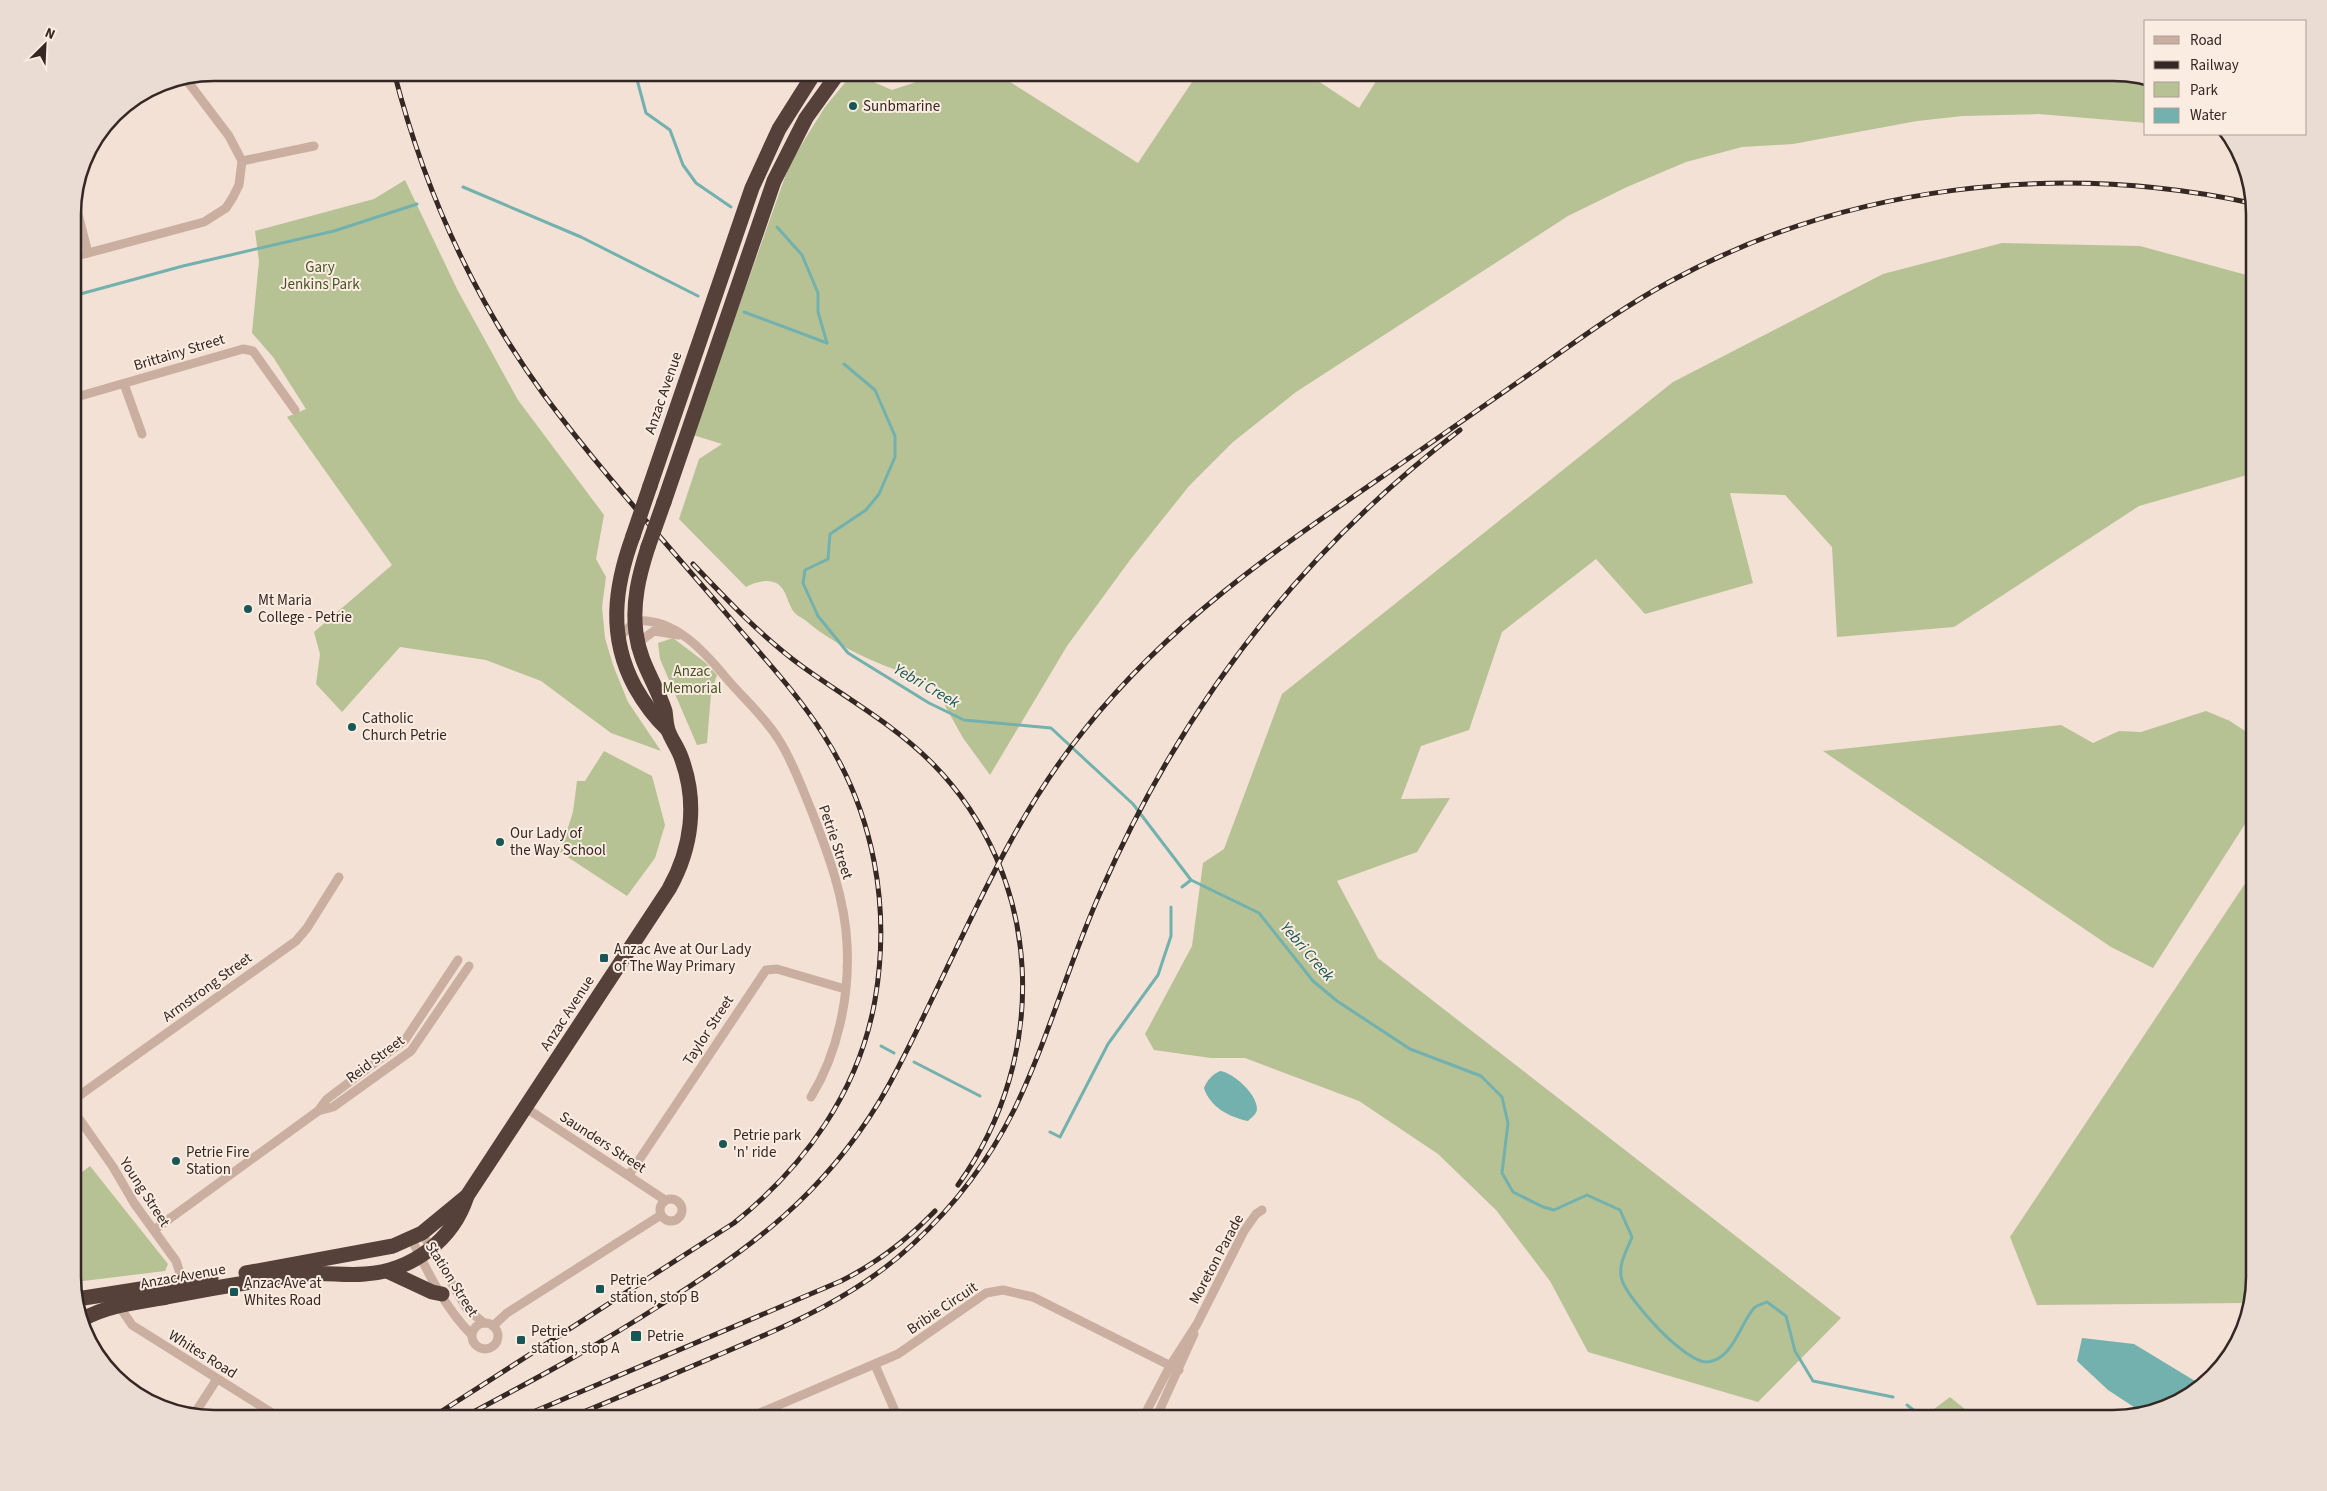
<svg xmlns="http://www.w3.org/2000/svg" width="2327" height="1491" viewBox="0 0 2327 1491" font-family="'Source Sans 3',sans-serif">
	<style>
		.green { fill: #b7c294 }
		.water { fill: #72b1ad }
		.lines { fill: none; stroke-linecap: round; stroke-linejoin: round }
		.stream { stroke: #72b1ad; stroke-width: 3 }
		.street { stroke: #caafa0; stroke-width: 9 }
		.highway { stroke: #55403a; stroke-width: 15 }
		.rail-casing { stroke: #342724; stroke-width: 5 }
		.rail { stroke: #faece1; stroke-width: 3; stroke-dasharray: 9; stroke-linecap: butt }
		.highway-bridge { stroke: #55403a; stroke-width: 15 }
		.poi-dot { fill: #175755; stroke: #faece1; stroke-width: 2 }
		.labels { text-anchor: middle; stroke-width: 4; stroke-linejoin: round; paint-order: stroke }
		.poi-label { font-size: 15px; fill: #342724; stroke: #faece1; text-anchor: start }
		.park-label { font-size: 15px; fill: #485326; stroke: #faece1 }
		.street-label { font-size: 15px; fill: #342724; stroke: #faece1 }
		.water-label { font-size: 16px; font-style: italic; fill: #175755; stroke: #faece1 }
		.rim { fill: none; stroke: #342724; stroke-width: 2.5 }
	</style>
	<rect width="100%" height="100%" fill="#f2e1d4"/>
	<g class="green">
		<path d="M1382,72h731l33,10v41l-107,-9 -76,2 -46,5 -124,23 -51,3 -56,15 -59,25 -59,29 -272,176 -63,50 -44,44 -59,74 -63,86 -77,129 -27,-37 -30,-54c-45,-17 -91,-32 -128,-64 -5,-3 -12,-7 -14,-13 -4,-7 -5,-17 -13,-23 -9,-6 -23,-2 -32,3l-67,-68 20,-60 23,-15 -29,-9 97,-272 35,-56 28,-34 39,17 24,-8 8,-9h72l142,90 60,-90h108l53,35z"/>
		<path d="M405,180l53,111 60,109 86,115 -8,44 10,18 -4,30 3,31 8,27 15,37 33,49 -50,-18 -70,-52 -55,-21 -86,-13 -58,65 -26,-28 4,-30 -6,-22 78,-67 -105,-148 19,-8 -33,-52 -21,-24 7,-72 -4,-30 119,-32z"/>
		<path d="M2002,243l138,3 114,31v196l-115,33 -185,121 -117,10 -5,-90 -47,-52 -55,-2 23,90 -108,31 -49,-55 -94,73 -33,98 -48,16 -20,53 49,-1 -33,54 -80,29 41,77 463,360 -83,84 -170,-50 -38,-71 -54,-71 -58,-56 -79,-53 -114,-43h-34l-57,-8 -9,-16 47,-88 11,-83 21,-14 58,-155 391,-312 210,-108z"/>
		<path d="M673,638l33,25 11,12 -6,18 -4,50 -10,2 -37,-86 -2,-16z"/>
		<path d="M2206,711l24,10 24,16v73l-101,158 -42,-21 -288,-196 238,-26 32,18 26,-12 22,1z"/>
		<path d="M604,751l48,25 13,49 -10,33 -28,38 -67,-44 13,-40 4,-31h8z"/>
		<path d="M2254,870v407l-7,26 -210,2 -27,-68z"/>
		<path d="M90,1166l78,98 -3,7 -90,11 -2,-2v-101z"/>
		<path d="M1950,1397l26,21h-54z"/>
	</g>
	<g class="water">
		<path d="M1220,1071c14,2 37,23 37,38 0,5 -6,9 -9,12 -19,-4 -38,-14 -44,-33 4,-9 8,-13 16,-17z"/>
		<path d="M2082,1338l52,6 66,40 -17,16 -43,11 -32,-21 -31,-29z"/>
	</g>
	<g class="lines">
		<g class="stream">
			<path d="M635,72l11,41 24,17 13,35 13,18 35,24"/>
			<path d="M463,187l118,50 117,59"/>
			<path d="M777,227l25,28 16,38v19l9,31"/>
			<path d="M73,296l110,-30 151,-35 83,-27"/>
			<path d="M744,312l83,31"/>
			<path d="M844,364l31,26 20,46v21l-16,37 -13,16 -36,24 -2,25 -23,11 -2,13 15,33 30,37 81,50 35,17 87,8 82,76 58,76 68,33 54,68 24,20 73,48 71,27 21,21 6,26 -6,50 11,19 30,15 11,3 33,-15 33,15 12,27c-5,13 -15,29 -10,43 6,20 65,85 86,82 25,-3 32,-38 46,-54 3,-3 9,-4 13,-6l19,14 9,35 18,30 80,16"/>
			<path d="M1182,887l9,-7"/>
			<path d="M881,1046l13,7"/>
			<path d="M914,1062l66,34"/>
			<path d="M1050,1132l10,5 48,-93 50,-69 13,-39v-29"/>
			<path d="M1907,1405l9,7 1,6"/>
		</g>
		<g class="street">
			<path d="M242,161l72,-15"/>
			<path d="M74,198l14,55"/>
			<path d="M73,257l131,-35 22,-14 7,-11 6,-12 3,-24 -13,-25 -44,-58"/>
			<path d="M124,384l18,50"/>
			<path d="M73,398l170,-49 10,2 42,59"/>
			<path d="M618,639l17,-18c39,-4 69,30 92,58 17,20 38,38 52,61 14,22 23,48 33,72 16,41 33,87 35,132 3,51 -9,109 -36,153"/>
			<path d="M638,646l5,-7 11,-8 25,4"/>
			<path d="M73,1100l223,-159 11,-13 32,-51"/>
			<path d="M526,1108l139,92"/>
			<path d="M73,1110l40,57 21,36 42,58 8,24"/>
			<path d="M318,1111l15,-4 78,-56 58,-85"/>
			<path d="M629,1175l137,-205 11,-1 68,20"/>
			<circle cx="671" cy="1210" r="11"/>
			<path d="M154,1230l164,-119 9,-12 78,-59 53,-80"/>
			<path d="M422,1233l45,76 17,14"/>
			<path d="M411,1238c16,33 34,70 60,96"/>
			<path d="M119,1306l13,19 148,93"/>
			<circle cx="485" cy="1336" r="13"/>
			<path d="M493,1326l14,-13 154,-98"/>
			<path d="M875,1365l23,53"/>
			<path d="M195,1413l22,-34"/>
			<path d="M748,1418l150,-64 88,-61 17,-3 30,7 146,73"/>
			<path d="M1143,1418l27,-52 27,-42 47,-93 12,-17 6,-4"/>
			<path d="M1156,1418l38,-84"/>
		</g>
		<g class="highway">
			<path d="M650,486l102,-298 27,-59 36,-57"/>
			<path d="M664,502l110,-321 32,-63 33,-46"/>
			<path d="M633,536c-19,52 -25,101 2,151 9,16 18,29 32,42"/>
			<path d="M387,1271l45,21 10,2"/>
			<path d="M246,1273l147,-27 29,-13 45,-37"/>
			<path d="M77,1299l134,-21"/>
			<path d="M83,1319c25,-14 55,-17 84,-22 45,-9 92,-17 138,-23 20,-2 40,2 60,0 47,-3 88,-34 102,-78l202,-307c23,-41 29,-87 12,-132 -3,-9 -10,-18 -13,-27 -2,-6 -2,-13 -3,-19 -9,-28 -25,-47 -29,-78 -4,-30 3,-58 12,-86"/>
		</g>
		<defs>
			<g id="rail">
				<path d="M394,72c30,117 79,226 150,323 58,78 124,150 186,223 32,38 67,75 93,116 51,79 68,173 52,266 -16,91 -70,166 -141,223l-303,195"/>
				<path d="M693,564c34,36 69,73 110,103 43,31 90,57 128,95 114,114 120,294 27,423"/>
				<path d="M462,1418c68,-36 135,-72 200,-114 90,-56 161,-110 217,-202 20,-33 36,-68 53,-103 45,-93 87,-189 153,-270 89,-112 201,-186 317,-266 47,-33 94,-66 142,-99 41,-29 81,-58 125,-82 177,-97 387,-121 582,-79"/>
				<path d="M519,1418l322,-137c36,-18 66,-41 94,-70"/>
				<path d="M569,1418c51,-21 103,-43 154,-65 69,-29 136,-58 191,-110 41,-38 75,-83 100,-133 34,-70 55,-148 87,-219 81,-184 199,-339 359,-461"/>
			</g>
		</defs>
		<use href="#rail" class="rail-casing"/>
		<use href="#rail" class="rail"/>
		<g class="highway-bridge">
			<path d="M633,536l17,-50"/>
			<path d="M648,547l16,-45"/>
		</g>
	</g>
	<g class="poi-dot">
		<circle cx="853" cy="106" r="5"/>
		<circle cx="248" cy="609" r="5"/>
		<circle cx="352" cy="727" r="5"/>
		<circle cx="500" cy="842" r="5"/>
		<rect x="599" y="953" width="10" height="10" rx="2.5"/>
		<circle cx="723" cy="1144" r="5"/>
		<circle cx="176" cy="1161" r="5"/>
		<rect x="595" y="1284" width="10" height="10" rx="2.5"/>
		<rect x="229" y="1287" width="10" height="10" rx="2.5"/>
		<rect x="630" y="1330" width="12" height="12" rx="2.5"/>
		<rect x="516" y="1335" width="10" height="10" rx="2.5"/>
	</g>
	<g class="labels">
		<g class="poi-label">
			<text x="863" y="111">Sunbmarine</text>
			<text x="258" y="605">Mt Maria<tspan x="258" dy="17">College - Petrie</tspan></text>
			<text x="362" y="723">Catholic<tspan x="362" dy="17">Church Petrie</tspan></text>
			<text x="510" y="838">Our Lady of<tspan x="510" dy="17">the Way School</tspan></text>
			<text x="614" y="954">Anzac Ave at Our Lady<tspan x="614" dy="17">of The Way Primary</tspan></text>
			<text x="733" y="1140">Petrie park<tspan x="733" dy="17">'n' ride</tspan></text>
			<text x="186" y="1157">Petrie Fire<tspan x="186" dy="17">Station</tspan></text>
			<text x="610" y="1285">Petrie<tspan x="610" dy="17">station, stop B</tspan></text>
			<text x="244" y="1288">Anzac Ave at<tspan x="244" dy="17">Whites Road</tspan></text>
			<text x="531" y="1336">Petrie<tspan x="531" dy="17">station, stop A</tspan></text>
			<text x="647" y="1341">Petrie</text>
		</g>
		<g class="park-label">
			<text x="320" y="272">Gary<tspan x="320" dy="17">Jenkins Park</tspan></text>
			<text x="692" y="676">Anzac<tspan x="692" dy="17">Memorial</tspan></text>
		</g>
		<g class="street-label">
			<text transform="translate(179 352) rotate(-17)" y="5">Brittainy Street</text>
			<text transform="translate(663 393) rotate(-71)" y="5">Anzac Avenue</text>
			<text transform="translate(836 842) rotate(71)" y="5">Petrie Street</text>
			<text transform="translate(207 987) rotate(-36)" y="5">Armstrong Street</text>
			<text transform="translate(567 1013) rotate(-57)" y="5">Anzac Avenue</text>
			<text transform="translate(708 1030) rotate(-57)" y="5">Taylor Street</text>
			<text transform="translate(375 1059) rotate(-37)" y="5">Reid Street</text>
			<text transform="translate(603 1142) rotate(33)" y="5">Saunders Street</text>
			<text transform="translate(145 1192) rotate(57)" y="5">Young Street</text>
			<text transform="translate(1216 1259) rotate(-62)" y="5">Moreton Parade</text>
			<text transform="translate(183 1276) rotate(-10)" y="5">Anzac Avenue</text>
			<text transform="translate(452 1279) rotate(58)" y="5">Station Street</text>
			<text transform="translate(942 1308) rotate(-34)" y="5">Bribie Circuit</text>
			<text transform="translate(203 1354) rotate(32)" y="5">Whites Road</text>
		</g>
		<g class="water-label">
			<text transform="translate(927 685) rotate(30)" y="6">Yebri Creek</text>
			<text transform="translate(1308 951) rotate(49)" y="6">Yebri Creek</text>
		</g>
	</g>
	<path d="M0 0H2327V1491H0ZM214 81H2113A133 133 0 0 1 2246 214V1277A133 133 0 0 1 2113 1410H214A133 133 0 0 1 81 1277V214A133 133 0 0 1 214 81Z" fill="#eadcd2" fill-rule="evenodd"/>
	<path class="rim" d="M214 81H2113A133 133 0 0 1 2246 214V1277A133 133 0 0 1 2113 1410H214A133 133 0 0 1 81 1277V214A133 133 0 0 1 214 81Z"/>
	<rect x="2144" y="20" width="162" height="115" fill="#faece1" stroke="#ab9d95"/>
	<rect x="2154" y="36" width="25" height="8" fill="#caafa0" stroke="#ab9d95"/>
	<text x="2190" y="45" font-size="15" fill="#342724">Road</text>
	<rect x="2154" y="61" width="25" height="8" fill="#342724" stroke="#ab9d95"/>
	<text x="2190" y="70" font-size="15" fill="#342724">Railway</text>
	<rect x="2154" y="82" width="25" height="15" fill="#b7c294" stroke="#ab9d95"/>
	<text x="2190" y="95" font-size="15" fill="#342724">Park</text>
	<rect x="2154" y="108" width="25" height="15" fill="#72b1ad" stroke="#ab9d95"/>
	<text x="2190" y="120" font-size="15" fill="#342724">Water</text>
	<g transform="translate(45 45) rotate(24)" stroke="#faece1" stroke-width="4" paint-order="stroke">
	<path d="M0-4L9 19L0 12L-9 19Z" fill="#342724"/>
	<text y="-8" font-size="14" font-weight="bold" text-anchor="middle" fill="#342724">N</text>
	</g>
</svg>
